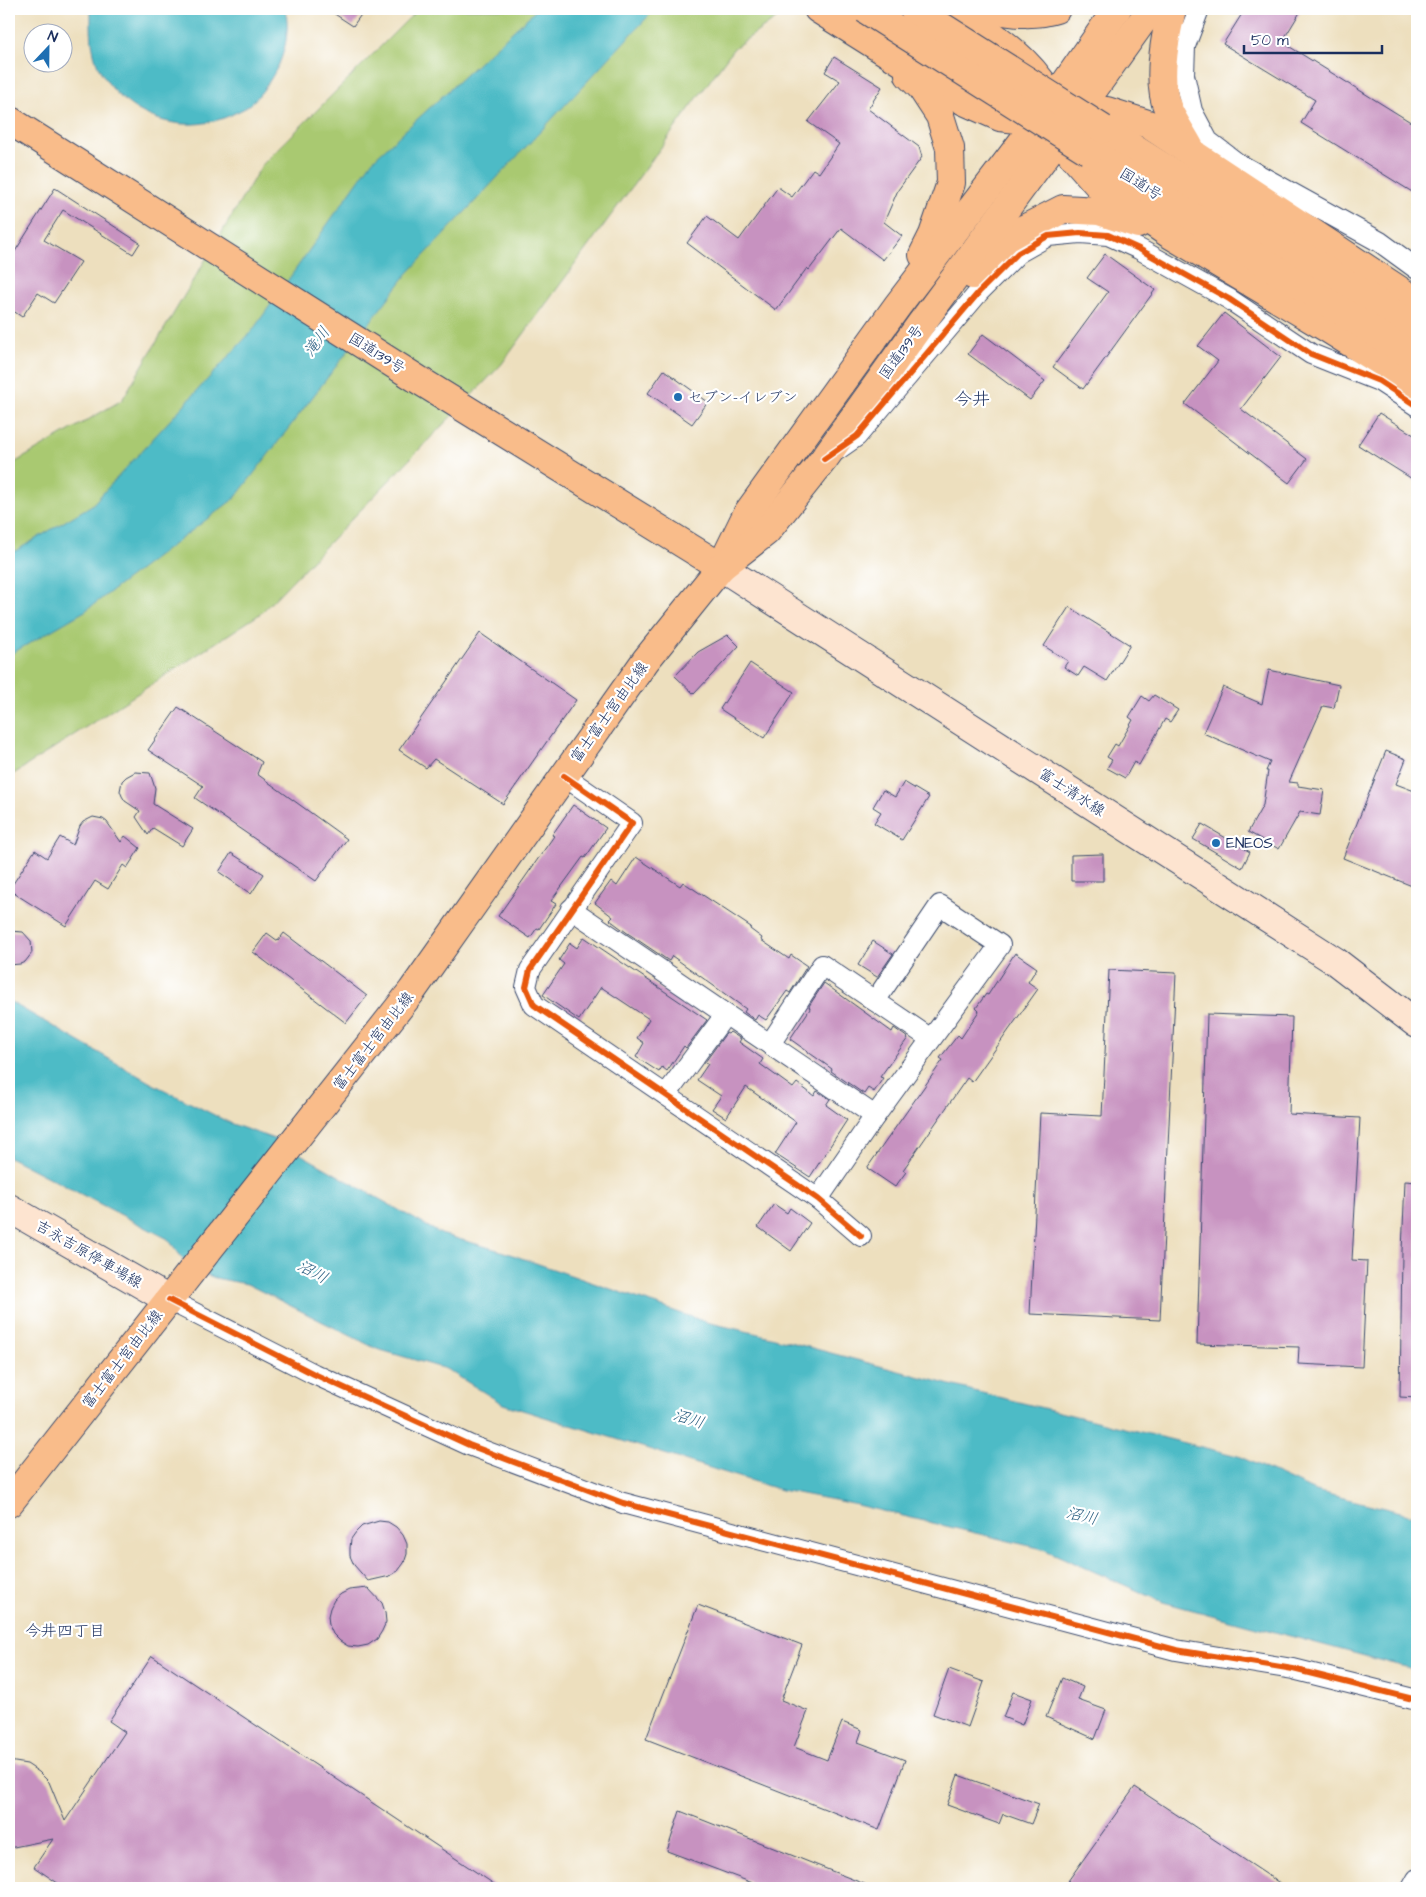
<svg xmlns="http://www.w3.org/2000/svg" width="1426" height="1897" viewBox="0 0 1426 1897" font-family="'Architects Daughter','Klee One',sans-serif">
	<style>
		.green { fill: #a9c971; stroke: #627c68 }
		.water { fill: #4dbbc6; stroke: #347592 }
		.building { fill: #c792c0 }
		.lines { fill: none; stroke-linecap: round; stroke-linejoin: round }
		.street-casing { stroke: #3a496c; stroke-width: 22 }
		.secondary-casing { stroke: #3a496c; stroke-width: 30 }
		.primary-casing { stroke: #3a496c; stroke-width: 30 }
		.highway-casing { stroke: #3a496c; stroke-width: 30 }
		.street { stroke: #fff; stroke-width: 20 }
		.secondary { stroke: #fde4d0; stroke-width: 28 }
		.primary { stroke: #f9bc8a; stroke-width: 28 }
		.highway { stroke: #f9bc8a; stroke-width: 28 }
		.highway-bridge-casing { stroke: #3a496c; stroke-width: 30; stroke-linecap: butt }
		.highway-bridge { stroke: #f9bc8a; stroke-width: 28 }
		.cycleway-casing { stroke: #fff; stroke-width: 9 }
		.cycleway { stroke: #e8590c; stroke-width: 6 }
		.poi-dot { fill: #1f6fb2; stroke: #fff; stroke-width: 2 }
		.labels { text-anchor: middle; stroke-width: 4.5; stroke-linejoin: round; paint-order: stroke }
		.street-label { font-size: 15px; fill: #1b2f5e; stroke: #fff }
		.poi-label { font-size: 15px; fill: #1b2f5e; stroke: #fff; text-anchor: start }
		.water-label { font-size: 16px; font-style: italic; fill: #2c6082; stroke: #fff }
		.neighbourhood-label { font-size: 16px; fill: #1b2f5e; stroke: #fff }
		.quarter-label { font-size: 18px; fill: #1b2f5e; stroke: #fff }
	</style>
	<rect width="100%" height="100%" fill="#fff"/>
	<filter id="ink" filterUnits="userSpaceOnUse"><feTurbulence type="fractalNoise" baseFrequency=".02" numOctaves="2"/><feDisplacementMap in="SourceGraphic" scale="10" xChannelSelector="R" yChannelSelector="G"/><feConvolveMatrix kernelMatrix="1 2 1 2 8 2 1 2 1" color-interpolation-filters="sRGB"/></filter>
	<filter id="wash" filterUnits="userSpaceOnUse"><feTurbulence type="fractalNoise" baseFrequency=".0096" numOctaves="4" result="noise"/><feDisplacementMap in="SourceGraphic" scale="20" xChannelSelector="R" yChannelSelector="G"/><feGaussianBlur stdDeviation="1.12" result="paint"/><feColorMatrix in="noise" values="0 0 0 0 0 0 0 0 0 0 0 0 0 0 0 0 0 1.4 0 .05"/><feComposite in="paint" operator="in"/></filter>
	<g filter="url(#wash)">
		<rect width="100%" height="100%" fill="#eddfbe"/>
		<path class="green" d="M418,9h372l-56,39 -233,317 -241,249 -251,163v-311l113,-66 140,-235z"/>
		<g class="water">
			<path d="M91,9h194c5,17 1,39 -6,55 -8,16 -17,30 -31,42 -5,4 -12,6 -17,9 -48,22 -104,3 -130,-43 -11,-20 -10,-42 -10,-63z"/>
			<path d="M537,9h118l-248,265 -172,224 -150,113 -76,44v-100l83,-50 160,-174 121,-171z"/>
			<path d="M9,1001l142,82 81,41 42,15 167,95 60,17 205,71 61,14 203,54 268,66 77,35 102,25v154l-254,-68 -120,-53 -199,-47 -63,-12 -278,-86 -57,-35 -69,-20 -130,-65 -32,-6 -26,-11 -21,-28 -159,-82z"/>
		</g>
		<g id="blocks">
			<g class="building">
				<path d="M327,9h38l-12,17z"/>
				<path d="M1245,9h57l-20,33 135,84v69l-116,-72 14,-23 -92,-56z"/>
				<path d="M834,57l48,30 -14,22 51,38 3,10 -24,33 -14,32 18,14 -19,24 -42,-32 -32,42 -2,-2 -31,42 -89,-67 20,-27 32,24 39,-53 14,10 21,-28 6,4 20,-29 -31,-22 32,-41 -15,-9z"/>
				<path d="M55,188l85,55 -7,11 -70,-44 -19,30 37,22 -27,41 -16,-10 -16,24 -13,-9v-47z"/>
				<path d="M1105,254l50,36 -72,99 -30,-22 55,-75 -21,-14z"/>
				<path d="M1224,313l57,44 -40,52 66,50 -18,24 -104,-79 33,-43 -20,-15z"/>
				<path d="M983,334l62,47 -15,19 -62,-46z"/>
				<path d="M664,370l44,32 -16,22 -44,-31z"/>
				<path d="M1379,413l38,24v45l-59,-37z"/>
				<path d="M1069,607l61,38 -23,36 -23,-14 -6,9 -14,-9 4,-6 -24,-15z"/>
				<path d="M480,633l96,67 -73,104 -69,-45 -8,9 -27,-18z"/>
				<path d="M728,635l11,11 -45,48 -19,-18 23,-24z"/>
				<path d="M750,663l44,29 -30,46 -44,-29z"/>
				<path d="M1269,670l70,15 -5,23 -11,-2 -34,76 9,1v3l26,4 -4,25 -20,-3 -21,37 -31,-17 15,-27 5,-34h-2l4,-9 -67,-29 20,-46 39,17z"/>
				<path d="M1154,695l24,15 -8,12 -5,-3 -26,46 -5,-3 -9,16 -18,-10 5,-8 -5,-3 8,-13 3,2 15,-26 -4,-3 13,-21 7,5z"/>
				<path d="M178,707l84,55 -5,12 90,65 -31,42 -121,-83 8,-12 -55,-36z"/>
				<path d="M1386,751l20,8 -10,25 21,8v96l-74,-30z"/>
				<path d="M135,772l15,1 5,15 -2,16 40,25 -11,17 -29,-18 -5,7 -12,-18 4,-6 -15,-10 -3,-5 -2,-5 2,-10 4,-4z"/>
				<path d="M904,782l25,15 -27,43 -28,-17 7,-11 -8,-5 10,-17 12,7z"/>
				<path d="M573,805l33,23 -21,30 -2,-1 -32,44 5,3 -17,25 -2,-1 -7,10 -32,-22 56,-80 -2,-1z"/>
				<path d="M93,817l10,2 4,3 14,20 4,-6 15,12 -13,20 -4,-3 -15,24 -13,-8 -29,45 -57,-36 26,-40 12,8 13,-21 13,8 7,-19 3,-4z"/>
				<path d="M1202,824l48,28 -8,16 -49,-29z"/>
				<path d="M231,853l33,21 -13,20 -32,-22z"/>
				<path d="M1103,854v27h-32v-26z"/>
				<path d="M636,857l44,29 3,-4 68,45 -1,2 12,9 -1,2 28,19 2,-4 16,11 -17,27 -3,-2 -21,29 -8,-5 -3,5 -11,-8 2,-3 -74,-53 -3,5 -43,-29 -16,-12 3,-3 -18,-14 16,-22 6,5z"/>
				<path d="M9,931l14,1 8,9 1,12 -7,9 -5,2 -11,1z"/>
				<path d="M267,933l11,8 6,-8 83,63 -21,27 -93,-71z"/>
				<path d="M584,937l123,83 -21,28 -2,-2 -17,25 -5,-4 -3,5 -23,-15 8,-14 -7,-5 12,-19 -48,-32 -22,33 -36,-25 21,-31 -5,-4 11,-17 7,5z"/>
				<path d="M873,941l20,13 -16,23 -19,-12z"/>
				<path d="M1015,953l22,15 -9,14 10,7 -66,93 -5,-4 -64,92 3,2 -11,15 -28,-19 76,-108 -3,-2 18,-23 3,3 18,-27 -3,-3 10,-14 2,1z"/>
				<path d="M1109,970l67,3 -16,347 -130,-6 10,-201 62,3z"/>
				<path d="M824,983l68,49 2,-4 14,10 -28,39 3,1 -9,14 -6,-4 -4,6 -33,-23 1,-2 -42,-30 20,-30 -1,-3z"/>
				<path d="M1207,1014l85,3 -3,97 71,4 -8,142 15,1 -5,106 -64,-3 1,-17 -102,-3z"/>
				<path d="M730,1032l11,7 -2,3 24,17 -3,5 33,24 4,-5 17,13 3,-5 13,8 -4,6 21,15 -37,57 -35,-23 21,-32 -50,-35 -20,31 -14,-9 9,-13 -24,-16 11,-16 -3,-2 21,-29 2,1z"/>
				<path d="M1405,1181l12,1v216l-17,-1 2,-146z"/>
				<path d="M774,1204l13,9 3,-5 20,15 -19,28 -33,-24z"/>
				<path d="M379,1521l9,1 8,5 7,8 4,9v10l-3,9 -6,8 -8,5 -22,5 -14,-16 -4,-9v-8l1,-9 5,-7 6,-6z"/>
				<path d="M368,1588l14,15 3,9 1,10 -4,9 -5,8 -9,6 -10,2 -10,-1 -8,-5 -7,-7 -4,-9 -1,-9 2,-8 4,-8 7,-6 8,-4z"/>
				<path d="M698,1605l104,40 -21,55 27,11 -14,36 33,13 15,-38 20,8 -4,12 47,18 -26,70 -233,-91z"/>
				<path d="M152,1656l348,232h-435l-31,-21 19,-28 -44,9v-87l18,3 12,8 10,10 16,39 60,-89 -16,-11z"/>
				<path d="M949,1669l35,13 -16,45 -35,-13z"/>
				<path d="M1062,1678l21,9 -5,13 28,10 -11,29 -49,-22z"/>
				<path d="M1013,1692l19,7 -10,26 -19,-8z"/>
				<path d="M958,1775l81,29 -8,20 -28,-10 -4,10 -52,-19z"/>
				<path d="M1135,1787l152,101h-224z"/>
				<path d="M680,1811l192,76v1h-106l-99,-37z"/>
			</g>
		</g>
	</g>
	<g filter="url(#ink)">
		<use href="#blocks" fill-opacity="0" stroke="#3a496c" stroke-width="1"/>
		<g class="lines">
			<defs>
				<g id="street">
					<path d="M1199,9l-14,37 -1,29 8,36 16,30 29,22 143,79 37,27"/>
					<path d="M837,450l20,-14 122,-144 39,-39 30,-17 32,-3 28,2 31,14 90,50 82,55 68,27 38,25"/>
					<path d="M564,776l68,47 -102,147 -4,17 8,18 284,194 43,37"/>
					<path d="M571,909l304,207"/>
					<path d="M770,1044l52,-79 53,36"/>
					<path d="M666,1095l59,-80"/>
					<path d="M818,1199l57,-83 125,-171 -60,-40 -65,96 56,38"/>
					<path d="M169,1300l145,74 155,71 154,58 553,147 117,19 124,31"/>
					<path d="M1412,1888l5,-9"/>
				</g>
				<g id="secondary">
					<path d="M721,567l614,394 82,63"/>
					<path d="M9,1208l160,92"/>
				</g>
				<g id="primary">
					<path d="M1046,111l71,-102"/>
					<path d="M1068,125l83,-116"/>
					<path d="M9,1503l403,-512 234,-331 75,-93"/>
				</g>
				<g id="highway">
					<path d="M818,9l146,92 36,16 49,6"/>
					<path d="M955,9c34,24 71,46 93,83"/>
					<path d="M995,9c18,5 43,6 61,0"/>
					<path d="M1172,9c-7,28 -16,72 -4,100 6,14 16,27 23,41"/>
					<path d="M909,75l12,12 19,29 10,32 1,35 -18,52 -10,20"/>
					<path d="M1064,111h43l41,13 269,178"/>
					<path d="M9,120l413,262 299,185"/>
					<path d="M1054,125l18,30 27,31 69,47 159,95 90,56"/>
					<path d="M1103,129l314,199"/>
					<path d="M1089,151l328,208"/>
					<path d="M973,275l49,-45 41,-21 36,2 39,13"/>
					<path d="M724,561l23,-47 151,-209 148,-194"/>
					<path d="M721,567l45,-35 58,-73 96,-134 148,-200"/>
				</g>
			</defs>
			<use href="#street" class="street-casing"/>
			<use href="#secondary" class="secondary-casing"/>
			<use href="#primary" class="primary-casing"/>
			<use href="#highway" class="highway-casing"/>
			<use href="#street" class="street"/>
			<use href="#secondary" class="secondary"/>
			<use href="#primary" class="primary"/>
			<use href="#highway" class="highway"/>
			<defs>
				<g id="highway-bridge">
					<path d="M865,9l224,142"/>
					<path d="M914,9l189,120"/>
				</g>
			</defs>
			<use href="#highway-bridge" class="highway-bridge-casing"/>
			<use href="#highway-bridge" class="highway-bridge"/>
			<defs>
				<g id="cycleway">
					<path d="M824,459l33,-23 122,-144 39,-39 30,-17 32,-3 28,2 31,14 90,50 82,55 68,27 38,25"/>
					<path d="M564,776l68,47 -102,147 -4,17 8,18 284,194 43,37"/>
					<path d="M169,1300l145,74 155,71 154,58 553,147 117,19 124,31"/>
				</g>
			</defs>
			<use href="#cycleway" class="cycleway-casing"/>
			<use href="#cycleway" class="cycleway"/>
		</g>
	</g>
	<g class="poi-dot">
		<circle cx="678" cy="397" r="5"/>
		<circle cx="1216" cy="843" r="5"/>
	</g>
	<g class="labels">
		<g class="street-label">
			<text transform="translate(1141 184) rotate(32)" y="5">国道1号</text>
			<text transform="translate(901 352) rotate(-54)" y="5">国道139号</text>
			<text transform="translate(377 353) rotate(32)" y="5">国道139号</text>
			<text transform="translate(609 712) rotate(-54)" y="5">富士富士宮由比線</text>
			<text transform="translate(1072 792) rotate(33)" y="5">富士清水線</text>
			<text transform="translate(373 1041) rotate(-52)" y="5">富士富士宮由比線</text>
			<text transform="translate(89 1254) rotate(30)" y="5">吉永吉原停車場線</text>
			<text transform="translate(122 1359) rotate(-52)" y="5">富士富士宮由比線</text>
		</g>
		<g class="poi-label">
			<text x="688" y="402">セブン-イレブン</text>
			<text x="1226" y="848">ENEOS</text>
		</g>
		<g class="water-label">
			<text transform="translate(316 341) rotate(-53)" y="6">滝川</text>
			<text transform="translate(313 1271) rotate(28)" y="6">沼川</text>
			<text transform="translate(689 1418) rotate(17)" y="6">沼川</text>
			<text transform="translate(1082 1515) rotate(13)" y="6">沼川</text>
		</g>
		<g class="neighbourhood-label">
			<text x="65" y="1636">今井四丁目</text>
		</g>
		<g class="quarter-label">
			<text x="972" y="405">今井</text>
		</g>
	</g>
	<rect width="1426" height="1897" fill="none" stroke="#fff" stroke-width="30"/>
	<g transform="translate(48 48) rotate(22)"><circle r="24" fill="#ffffff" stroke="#a4acbf"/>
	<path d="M0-4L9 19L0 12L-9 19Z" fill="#1f6fb2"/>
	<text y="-8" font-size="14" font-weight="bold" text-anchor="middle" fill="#1b2f5e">N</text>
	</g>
	<path d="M1244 45v8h138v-8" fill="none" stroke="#1b2f5e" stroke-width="2.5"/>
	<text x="1251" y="45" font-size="15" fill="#1b2f5e" stroke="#ffffff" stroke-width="4" paint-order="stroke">50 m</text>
</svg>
